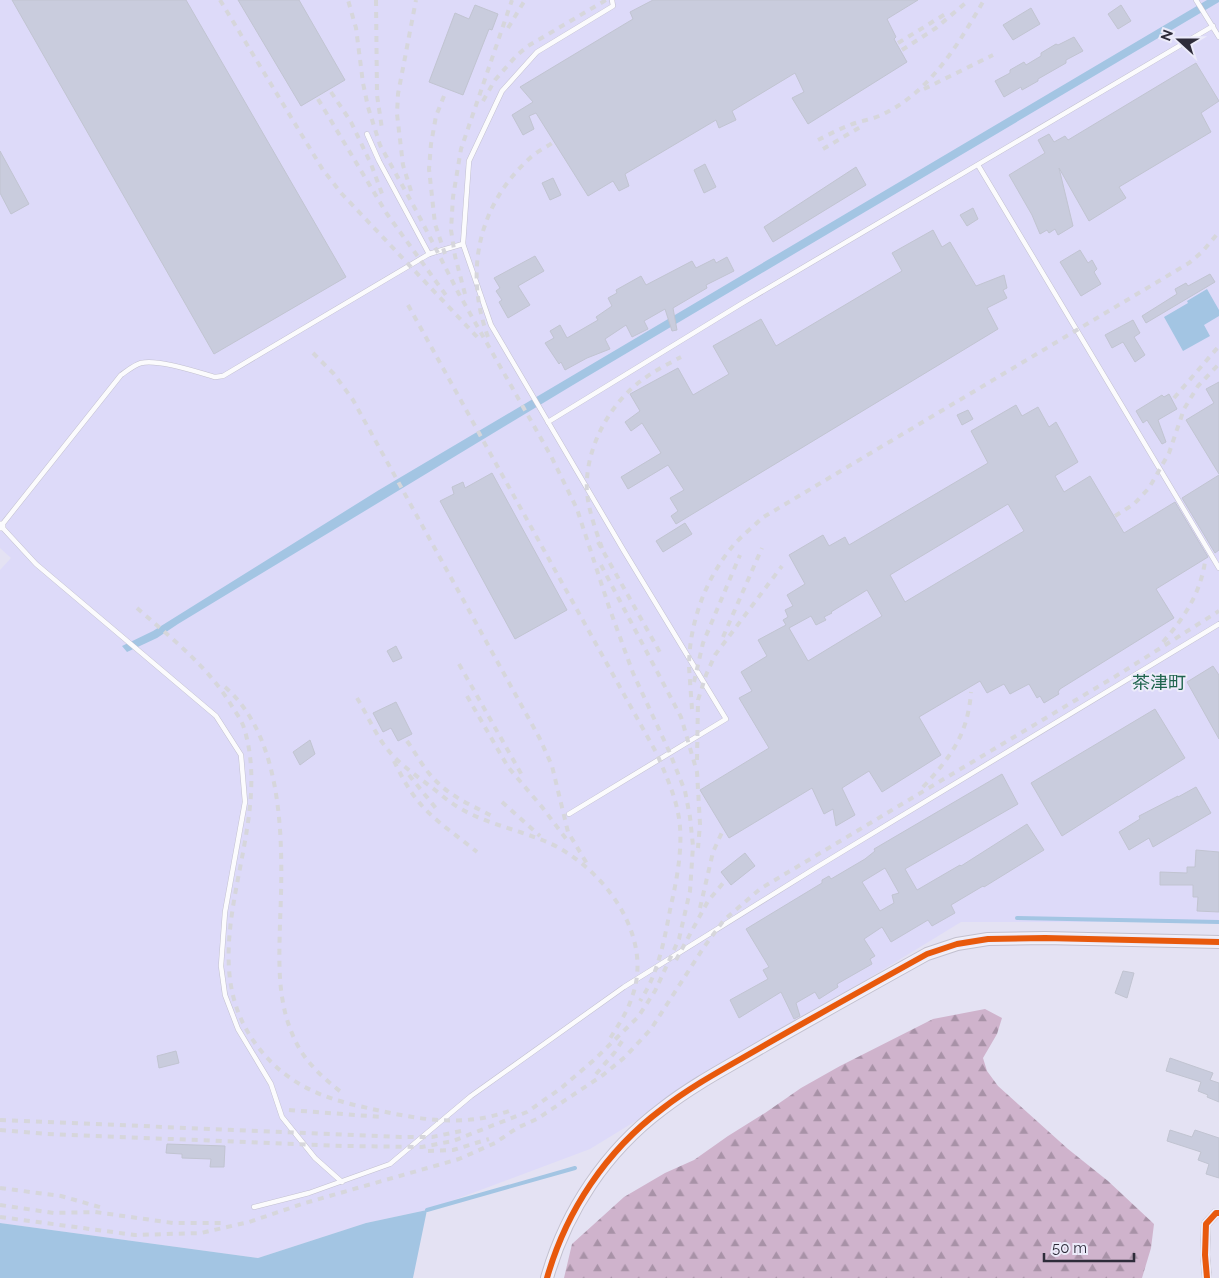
<svg xmlns="http://www.w3.org/2000/svg" width="1219" height="1278" viewBox="0 0 1219 1278" font-family="Raleway,'Noto Sans JP',sans-serif">
	<style>
		.built { fill: #dddaf9 }
		.forest { fill: url(#forest-firs) }
		.water { fill: #a3c5e3 }
		.lines { fill: none; stroke-linecap: round; stroke-linejoin: round }
		.stream { stroke: #a3c5e3; stroke-width: 4 }
		.building { fill: #c9ccdd; stroke: #c1c4d1; fill-rule: evenodd }
		.lane-casing { stroke: #c2c0cf; stroke-width: 5.5 }
		.street-casing { stroke: #c2c0cf; stroke-width: 10 }
		.secondary-casing { stroke: #c2c0cf; stroke-width: 14 }
		.lane { stroke: #fbfbfd; stroke-width: 4.5 }
		.street { stroke: #fbfbfd; stroke-width: 9 }
		.secondary { stroke: #f3f0f7; stroke-width: 12 }
		.rail { stroke: #d6d6db; stroke-width: 4; stroke-dasharray: 6 6; stroke-linecap: butt }
		.cycleway-casing { stroke: #ecebfa; stroke-width: 9 }
		.cycleway { stroke: #e8590c; stroke-width: 6 }
		.labels { text-anchor: middle; stroke-width: 4; stroke-linejoin: round; paint-order: stroke }
		.neighbourhood-label { font-size: 18px; fill: #1e644d; stroke: #ecebfa }
	</style>
	<defs>
		<pattern id="forest-firs" width="22" height="20" patternUnits="userSpaceOnUse" patternTransform="scale(1.25)"><rect width="22" height="20" fill="#cfb3cc"/><path d="M5 1l3.5 6h-7zM16 11l3.5 6h-7z" fill="#a892a7"/></pattern>
	</defs>
	<rect width="100%" height="100%" fill="#e4e2f3"/>
	<path class="built" d="M0,0h1219v922h-258l-371,227 -163,61 -61,13 -108,35 -258,-35v-653l11,-12 -11,-10z"/>
	<path class="forest" d="M985,1009l17,9 -5,16 -14,24 4,13 11,15 70,63 40,32 46,43 -3,24 -9,30h-578l8,-34 52,-47 41,-24 29,-13 34,-24 37,-23 36,-25 39,-22 93,-47z"/>
	<g class="water">
		<path d="M1207,0h12v2l-646,383 -395,239 -21,14 -30,14 -5,-6 31,-15 226,-141z"/>
		<path d="M1207,289l12,21v6l-15,9 6,11 -27,15 -19,-34 24,-14 -1,-2z"/>
		<path d="M427,1210l-14,68h-413v-55l258,35 108,-35z"/>
	</g>
	<g class="lines">
		<g class="stream">
			<path d="M1017,918l202,4"/>
			<path d="M427,1210l148,-42"/>
		</g>
	</g>
	<g class="building">
		<path d="M12,0h174l160,277 -132,77z"/>
		<path d="M238,0h61l46,80 -44,26z"/>
		<path d="M653,0h265l-31,19 9,18 -2,2 13,23 -99,62 -16,-26 12,-6 -9,-19 -63,38 4,9 -17,8 -3,-8 -91,54 4,12 -10,5 -6,-10 -25,15 -52,-83 -7,3 5,13 -11,6 -11,-20 21,-13 -13,-15 113,-68 -3,-7z"/>
		<path d="M475,5l23,9 -6,16 -3,-1 -26,66 -34,-13 26,-69 14,6z"/>
		<path d="M1121,5l10,16 -13,8 -10,-15z"/>
		<path d="M1031,8l9,16 -27,16 -10,-15z"/>
		<path d="M1074,37l9,14 -17,9v3l-28,16v2l-16,9 -1,-3 -17,10 -9,-16 15,-8v-3l14,-8 2,3 15,-9v-3l15,-9 2,1z"/>
		<path d="M1196,63l23,38 -18,12 10,19 -92,55 7,11 -37,23 -30,-53 14,58 -15,9 -3,-6 -6,4 -2,-3 -7,4 -8,-19 -23,-40 36,-22 -7,-13 11,-6 5,8 11,-6 3,4z"/>
		<path d="M0,151l29,53 -18,10 -11,-21z"/>
		<path d="M705,164l11,23 -12,6 -10,-23z"/>
		<path d="M856,167l10,18 -93,57 -9,-15z"/>
		<path d="M553,178l8,17 -11,5 -8,-17z"/>
		<path d="M973,208l5,11 -11,7 -7,-11z"/>
		<path d="M933,230l9,17 8,-5 26,44 28,-11 3,13 -4,2 4,8 -20,10 11,21 -322,195 -5,-8 7,-5 -8,-13 14,-8 -16,-25 -40,24 -7,-12 40,-24 -19,-30 -11,8 -6,-9 15,-11 -10,-17 48,-26 15,27 36,-21 -16,-28 48,-27 15,27 126,-75 -10,-18z"/>
		<path d="M1080,250l8,13 4,-3 5,9 -3,3 7,12 -20,12 -21,-34z"/>
		<path d="M535,256l9,15 -26,15 12,19 -22,13 -9,-16 3,-2 -6,-9 4,-3 -6,-10z"/>
		<path d="M727,257l7,14 -28,14 1,3 -34,20 4,22 -5,1 -7,-22 -21,12 4,8 -16,8 -6,-12 -21,14 5,10 -23,9 -22,12 -4,-8 -2,2 -14,-21 9,-5 -4,-7 10,-6 7,13 31,-18 -2,-3 16,-11 -4,-8 9,-5 -1,-3 25,-14 5,9 46,-24 4,7 18,-9 2,4z"/>
		<path d="M1210,274l5,8 -69,41 -4,-7 35,-22 -2,-5 11,-6 2,3z"/>
		<path d="M1133,320l7,13 -6,4 11,18 -10,7 -12,-20 -11,6 -7,-13z"/>
		<path d="M1219,382v92l-33,-54 28,-17 -8,-14z"/>
		<path d="M1169,394l8,15 -19,11 8,22 -4,2 -15,-24 -4,3 -7,-12 26,-16 2,2z"/>
		<path d="M1016,405l6,11 16,-9 11,20 7,-5 22,40 -23,14 9,16 26,-16 34,57 51,-31 33,55 -52,32 18,29 -114,71 -2,3 1,2 -15,9 -4,-7 -3,2 -8,-14 -19,10 -6,-10 -17,9 -7,-12 -61,36 22,38 -59,37 -13,-21 -27,17 13,27 -19,11 -3,-17 -9,5 -12,-26 -83,50 -29,-48 69,-42 -30,-50 13,-7 -11,-19 26,-16 -9,-16 28,-15 -3,-5 5,-3 -3,-7 8,-4 -6,-11 18,-11 -16,-29 34,-20 6,11 16,-9 4,8 139,-82 -17,-32zM1008,504l16,27 -119,71 -15,-27zM867,590l15,26 -74,45 -19,-33 22,-12 5,9 10,-5 -2,-3 8,-4 -1,-1z"/>
		<path d="M968,410l5,9 -11,6 -5,-10z"/>
		<path d="M492,473l75,137 -52,29 -75,-138 14,-7 -2,-7 11,-5 2,6z"/>
		<path d="M1219,475v75l-4,3 -33,-55z"/>
		<path d="M685,523l7,11 -29,18 -7,-11z"/>
		<path d="M396,646l6,12 -9,4 -6,-11z"/>
		<path d="M1213,666l6,9v64l-32,-57z"/>
		<path d="M396,702l16,32 -14,7 -7,-13 -8,4 -10,-19z"/>
		<path d="M1155,709l30,49 -123,78 -31,-53z"/>
		<path d="M310,740l5,14 -15,11 -7,-13z"/>
		<path d="M1002,774l16,30 -113,65 12,21 43,-25 1,1 66,-42 17,26 -60,37 -1,-1 -32,19 4,8 -23,13 -4,-6 -37,22 -9,-15 -18,12 11,17 -5,3 2,5 -35,20 1,3 -19,12 -4,-7 -19,11 4,13 -6,3 -13,-27 -42,26 -9,-18 38,-21 -5,-9 6,-3 -23,-38 76,-46v-3l7,-4 2,3 34,-20 10,-8 -1,-2zM885,868l14,25 -7,2 2,8 -14,8 -18,-29z"/>
		<path d="M1196,787l15,26 -58,34 -4,-9 -20,12 -10,-18 21,-13 -1,-3 39,-20v1z"/>
		<path d="M1196,850l23,2v60l-22,-1 1,-14h-5v-12h-33v-13l27,1v-6h8z"/>
		<path d="M745,853l10,13 -24,19 -10,-13z"/>
		<path d="M1123,971l11,2 -7,25 -12,-5z"/>
		<path d="M176,1051l3,12 -20,5 -2,-12z"/>
		<path d="M1170,1058l43,15 -3,7 9,3v19l-12,-5 1,-2 -10,-4 3,-9 -35,-11z"/>
		<path d="M1170,1130l22,7 3,-7 24,8v40l-13,-4 3,-10 -11,-4 3,-8 -34,-11z"/>
		<path d="M167,1144l58,2 -1,21h-14l1,-8 -29,-1v-4l-16,-1z"/>
	</g>
	<g class="lines">
		<defs>
			<g id="lane">
				<path d="M1196,0l23,37"/>
				<path d="M367,134l12,27 50,93 34,-10"/>
				<path d="M978,165l241,403"/>
				<path d="M548,422l193,-118 472,-278"/>
				<path d="M569,814l157,-95 -102,-168 -133,-226 -28,-81 6,-83 33,-70 35,-39 76,-46 -1,-6"/>
				<path d="M342,1182l-27,-24 -33,-41 -11,-33 -33,-55 -13,-34 -4,-29 4,-54 20,-110 -4,-47 -25,-39 -180,-152 -35,-38 120,-151c6,-4 13,-10 20,-12 18,-4 56,9 74,14l8,-1 206,-122"/>
				<path d="M254,1207l55,-14 81,-29 81,-68 153,-109 193,-120 402,-243"/>
			</g>
			<g id="street">
				<path d="M0,526h1"/>
				<path d="M1207,1278l-2,-23 1,-31 10,-11h3"/>
			</g>
			<path id="secondary" d="M547,1278c19,-67 59,-127 115,-169 32,-25 69,-44 103,-64 54,-31 108,-61 162,-91l30,-10 31,-5 57,-1 174,4"/>
		</defs>
		<use href="#lane" class="lane-casing"/>
		<use href="#street" class="street-casing"/>
		<use href="#secondary" class="secondary-casing"/>
		<use href="#lane" class="lane"/>
		<use href="#street" class="street"/>
		<use href="#secondary" class="secondary"/>
		<g class="rail">
			<path d="M220,0l103,170 19,24 139,147"/>
			<path d="M376,0l1,95 5,34"/>
			<path d="M508,28l17,-28"/>
			<path d="M898,43l49,-30"/>
			<path d="M902,50l34,-22 33,-28"/>
			<path d="M924,89l69,-34"/>
			<path d="M331,92l20,30 20,42 13,35"/>
			<path d="M318,99l69,115 61,84"/>
			<path d="M483,101l12,-21 21,-24 12,-10 78,-46"/>
			<path d="M818,140c10,-5 21,-11 32,-15 9,-4 20,-5 29,-9 50,-22 79,-71 105,-116"/>
			<path d="M823,149l39,-23"/>
			<path d="M411,191l-8,-26 -6,-51 1,-20 18,-94"/>
			<path d="M445,254l-10,-30 -6,-55 2,-25 5,-28 10,-25"/>
			<path d="M465,294l-10,-38 -4,-26 2,-33 8,-48 51,-149"/>
			<path d="M408,305l249,449c10,24 21,47 23,73 2,28 -4,56 -10,83 -6,32 -12,64 -30,91"/>
			<path d="M488,337c-24,-65 -10,-132 42,-179 6,-6 15,-10 22,-15"/>
			<path d="M313,353l21,21 19,26 187,339 12,27 16,66 21,35"/>
			<path d="M1174,398l45,-52"/>
			<path d="M1115,516l19,-12 15,-16 20,-35 15,-44 14,-23 21,-22"/>
			<path d="M598,542l64,114"/>
			<path d="M602,548c-6,-17 -13,-36 -15,-55 -3,-42 21,-88 55,-113 12,-9 26,-16 39,-23"/>
			<path d="M601,565l80,152 16,55 3,52 -2,24"/>
			<path d="M137,608c35,31 72,59 96,100 4,6 9,13 11,20 33,105 -60,224 14,319 26,34 60,50 101,59 52,12 104,24 155,3"/>
			<path d="M723,637l39,-89"/>
			<path d="M1163,642c21,-24 37,-48 42,-80"/>
			<path d="M459,664l64,113"/>
			<path d="M694,682l9,-39 37,-88"/>
			<path d="M225,687c61,53 58,162 55,236 -1,39 -3,78 14,115 10,23 28,39 47,54"/>
			<path d="M467,696l41,71 34,40 25,33"/>
			<path d="M357,698c10,16 19,38 31,52 12,15 28,25 43,37 6,4 12,10 18,14 28,21 65,27 98,41 55,24 108,93 85,155 -5,16 -15,30 -23,43"/>
			<path d="M692,709c-1,-14 -2,-28 -3,-42 0,-43 16,-87 43,-120 9,-11 21,-20 30,-29l427,-255 13,-11 17,-20"/>
			<path d="M407,741c10,14 18,30 30,41 16,16 38,25 57,35"/>
			<path d="M697,760l1,-60 8,-25 9,-20 67,-89"/>
			<path d="M394,761c7,14 14,28 24,40 16,20 40,35 59,51"/>
			<path d="M409,775l30,37"/>
			<path d="M923,787c28,-30 45,-53 48,-95"/>
			<path d="M502,802l38,34"/>
			<path d="M700,908l13,-56 10,-22"/>
			<path d="M676,960l32,-59 16,-19"/>
			<path d="M596,1074l19,-22 9,-14"/>
			<path d="M289,1110l93,7"/>
			<path d="M0,1120l400,17h32l34,-7"/>
			<path d="M0,1130l47,4 297,12 78,1 31,-6 74,-29 33,-23 34,-29 44,-43 17,-26 24,-52 11,-48 3,-45 -3,-29 -5,-26 -16,-40 -36,-78 -24,-66 -32,-98 -26,-53 -92,-162 -42,-82 -37,-67 -12,-38 -5,-24 -7,-55 -8,-28"/>
			<path d="M428,1151l25,-1 36,-11"/>
			<path d="M0,1188l61,8 42,12"/>
			<path d="M0,1205l54,8 41,-1 78,11h51"/>
			<path d="M0,1217l135,18 66,-2 48,-11 56,-19 154,-44 36,-16 22,-15 20,-9 66,-44 22,-18 26,-28 53,-82 20,-27 36,-31 361,-216 98,-62"/>
		</g>
		<defs>
			<g id="cycleway">
				<path d="M547,1278c19,-67 59,-127 115,-169 32,-25 69,-44 103,-64 54,-31 108,-61 162,-91l30,-10 31,-5 57,-1 174,4"/>
				<path d="M1207,1278l-2,-23 1,-31 10,-11h3"/>
			</g>
		</defs>
		<use href="#cycleway" class="cycleway-casing"/>
		<use href="#cycleway" class="cycleway"/>
	</g>
	<g class="labels">
		<g class="neighbourhood-label">
			<text x="1159" y="689">茶津町</text>
		</g>
	</g>
	<g transform="translate(1179 40) rotate(291)" stroke="#ecebfa" stroke-width="4" paint-order="stroke">
	<path d="M0-4L9 19L0 12L-9 19Z" fill="#2e2c3a"/>
	<text y="-8" font-size="14" font-weight="bold" text-anchor="middle" fill="#2e2c3a">N</text>
	</g>
	<path d="M1044 1253v8h90v-8" fill="none" stroke="#2e2c3a" stroke-width="2.5"/>
	<text x="1052" y="1253" font-size="15" fill="#2e2c3a" stroke="#ecebfa" stroke-width="4" paint-order="stroke">50 m</text>
</svg>
